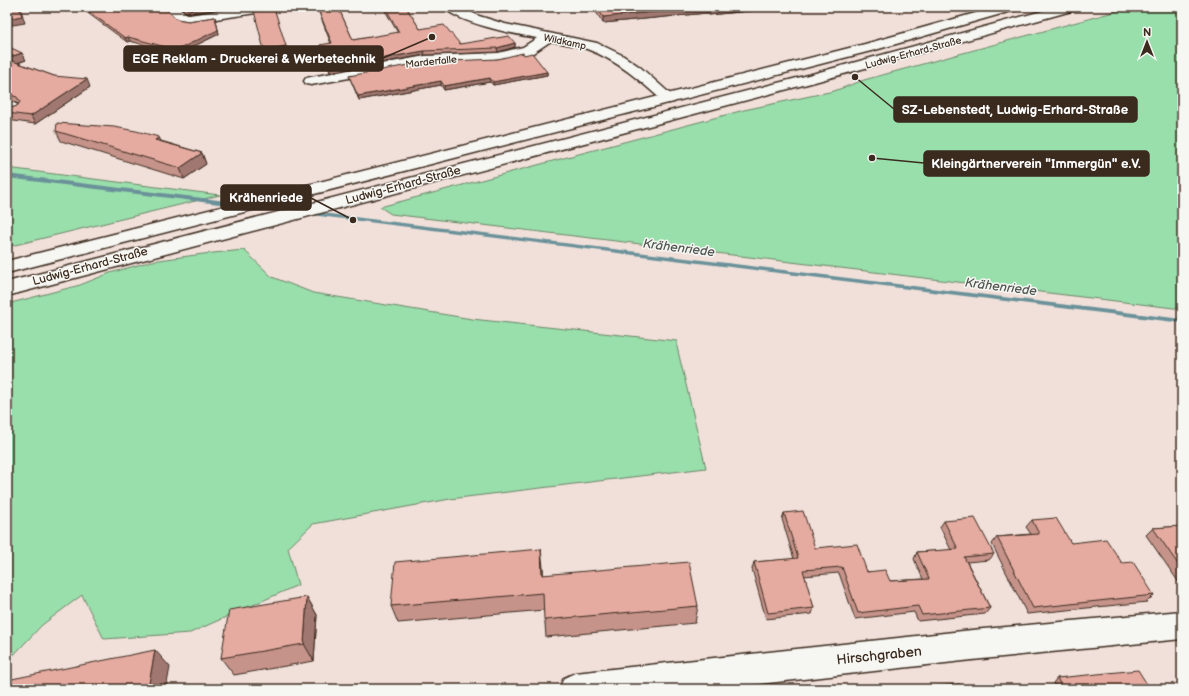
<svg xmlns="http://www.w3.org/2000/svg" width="1189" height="696" viewBox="0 0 1189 696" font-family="'Balsamiq Sans',sans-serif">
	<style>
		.green { fill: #99dfac; stroke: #6a8465 }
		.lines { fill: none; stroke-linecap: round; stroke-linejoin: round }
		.stream { fill: #6a9199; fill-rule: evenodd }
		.street-casing { stroke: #3b2a1e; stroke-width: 3 }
		.secondary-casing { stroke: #3b2a1e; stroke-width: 3 }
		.street { fill: #f6f6f2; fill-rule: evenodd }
		.secondary { fill: #f6f6f2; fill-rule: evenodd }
		.wall { fill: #c5938a; stroke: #3b2a1e }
		.shaded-wall { fill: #a07871; stroke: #3b2a1e }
		.building { fill: #e5aba1; stroke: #3b2a1e }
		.labels { text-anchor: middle; stroke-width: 3; stroke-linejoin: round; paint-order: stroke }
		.far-street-label { font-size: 10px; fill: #3b2a1e; stroke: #f6f6f2 }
		.street-label { font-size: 12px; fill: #3b2a1e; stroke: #f6f6f2 }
		.water-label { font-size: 13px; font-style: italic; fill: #4f5551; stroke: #f6f6f2 }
		.near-street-label { font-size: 14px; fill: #3b2a1e; stroke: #f6f6f2 }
		.leader { fill: none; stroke: #3b2a1e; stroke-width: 1.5 }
		.callout-dot { fill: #3b2a1e; stroke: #f6f6f2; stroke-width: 1.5 }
		.callout { fill: #3b2a1e; stroke: #3b2a1e; stroke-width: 1.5 }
		.callout-label { font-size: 13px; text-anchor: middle; font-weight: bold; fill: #fff }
	</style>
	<rect width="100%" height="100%" fill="#f1e0da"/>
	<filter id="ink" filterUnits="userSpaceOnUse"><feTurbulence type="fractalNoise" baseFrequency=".025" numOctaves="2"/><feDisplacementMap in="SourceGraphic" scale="8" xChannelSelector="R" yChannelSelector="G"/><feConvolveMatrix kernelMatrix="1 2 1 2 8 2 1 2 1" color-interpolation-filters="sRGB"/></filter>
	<g filter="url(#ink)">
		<g class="green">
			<path d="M1132,7h50v302l-791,-95 -11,-7 364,-97 90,-19 30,-11z"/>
			<path d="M7,168l213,27 -213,52z"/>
			<path d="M244,250l28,27 41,16 159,26 205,22v6l29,121 -256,31 -137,25 -25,24 10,37 -108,48 -86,6 -22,-44 -40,30 -35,37v-358l73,-19 30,-12 42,-12 51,-7z"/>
		</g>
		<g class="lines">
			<g class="stream">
				<path d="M7,174l236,29 3,2 -3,2 -236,-29z"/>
				<path d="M253,204l39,6 3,2 -3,2 -41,-7 -1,-1z"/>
				<path d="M305,211l877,108v4l-879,-109 -1,-1z"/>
			</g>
			<defs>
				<g id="street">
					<path d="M163,7h14l12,8 56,-8h31l-2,3 -4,1 -81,12 -10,-2z"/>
					<path d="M444,7h16l19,9 26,8 92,19 25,12 18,12 36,32 -2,3 -5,1 -5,-1c-23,-21 -47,-42 -77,-53 -11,-4 -24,-6 -36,-8l-18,12 -35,8 -73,3 -114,21 -5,-1 -2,-3 2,-3 5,-1 114,-21 73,-3 25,-6 14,-9c-19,-3 -83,-16 -93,-31z"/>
					<path d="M7,100l13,6 3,3 -3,3 -5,2 -8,-3z"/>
					<path d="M1182,611v28l-210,21 -257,29h-156l5,-11 11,-5 397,-43z"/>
				</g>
				<g id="secondary">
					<path d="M997,7h20l-2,3 -140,40 -868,223v-12l858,-217z"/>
					<path d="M1057,7h20l-2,3 -264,73 -804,213v-14l794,-205z"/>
				</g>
			</defs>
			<use href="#street" class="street-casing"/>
			<use href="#secondary" class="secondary-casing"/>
			<use href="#street" class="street"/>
			<use href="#secondary" class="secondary"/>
		</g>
		<g class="wall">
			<path d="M179,7h34l1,3 -25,3z"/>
			<path d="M317,7h21l15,33 45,-7 -15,-26h23l14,22 40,15 55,-1v4l-17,5 -73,3 -95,17 -10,-27 11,-1z"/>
			<path d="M505,7h27l-24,4z"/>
			<path d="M593,7h194l-78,8 -2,-2 -104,10z"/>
			<path d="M84,8l93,11 11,2 27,-4 4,17 -41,20 -48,-13 -3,1 -42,-31z"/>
			<path d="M7,46l19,14 -8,3 36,13 36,11 -55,37 -28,-4v-13l4,1 6,-2 2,-2 -12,-4z"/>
			<path d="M524,55l23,17v3l-54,10 -3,-3 -46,8 -3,-5 -82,15 -10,-24 149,-17z"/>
			<path d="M56,131l105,10 41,12 4,11 -22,15 -123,-38z"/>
			<path d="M784,513l31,35 75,33 33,-2 -9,-20 3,-7 34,-2 -11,-23 4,-6 50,33 -5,6 -22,2 23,46 -5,6 -67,7 -4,-9 -59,7 -16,-46 -35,3 10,32 -2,6 -46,5 -14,-50 2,-7 40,-3 -12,-40z"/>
			<path d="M1032,520l39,23 51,20 32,32 -7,7 -120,12 -35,-70 5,-7 34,-3 -5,-7z"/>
			<path d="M1182,526v61l-36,-52 7,-7z"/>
			<path d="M543,567v8l155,31 -3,17 -149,14 -2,-27 -146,13 -7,-17z"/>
			<path d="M307,597l10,18 -3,46 -80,14 -13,-17z"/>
			<path d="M1057,678l93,11h-94l-3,-6z"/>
		</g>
		<g class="shaded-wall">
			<path d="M19,7h1l5,16 -18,3v-7z"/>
			<path d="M207,7h6l1,3 -25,3 -1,-3z"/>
			<path d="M508,7h24l-24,4z"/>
			<path d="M701,7h7l-1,6 -104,10v-6z"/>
			<path d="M728,7h59l-78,8 1,-6z"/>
			<path d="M215,17l4,17 -41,20 -1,-4z"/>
			<path d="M128,37l2,4 -3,1 -2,-4z"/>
			<path d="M515,43v4l-17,5 -1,-4z"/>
			<path d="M286,46l1,4 -22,3 -1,-3z"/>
			<path d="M424,51l1,4 -95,17 -1,-4z"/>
			<path d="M22,53l4,7 -16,5 -3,-7z"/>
			<path d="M547,72v3l-54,10v-3z"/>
			<path d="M490,78v4l-46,8v-4z"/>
			<path d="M87,79l3,8 -55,37 -4,-8z"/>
			<path d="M441,81v4l-82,15 -1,-4z"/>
			<path d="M159,137l5,11 -9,-8z"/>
			<path d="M202,153l4,11 -22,15 -4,-11z"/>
			<path d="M541,549l2,18 1,26 -2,-18z"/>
			<path d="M307,597l10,18 -3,46 -10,-17z"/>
			<path d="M155,650l15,17 -4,22h-18z"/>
		</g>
		<g class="building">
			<path d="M7,7h12l3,9 -15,3z"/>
			<path d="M87,7h77l13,12 11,2 27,-4 3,13 -41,20 -49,-13 -3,1 -41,-30z"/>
			<path d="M184,7h23l-19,3z"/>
			<path d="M317,7h21l15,33 46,-8 -14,-25h21l14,22 24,-4 16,19 49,-8 6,7 -18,5 -73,3 -95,17 -9,-23 12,-2z"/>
			<path d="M597,7h104l-98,10z"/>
			<path d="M708,7h20l-18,2z"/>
			<path d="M274,8l12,38 -22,4 -10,-39z"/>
			<path d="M7,46l15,7 -15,5z"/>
			<path d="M523,53l1,2 8,-2 15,19 -54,10 -3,-4 -46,8 -3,-5 -83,15 -9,-20 76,-14 73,-3z"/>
			<path d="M7,59l47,17 33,3 -56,37 -24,-3v-6l4,1 6,-2 3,-4 -3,-5 -10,-3z"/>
			<path d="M57,123l57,4 22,4 23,6 -4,3 47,13 -22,15 -124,-37z"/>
			<path d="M803,511l12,37 42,-4 10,28 18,-2 5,11 39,-2 -12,-27 41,-3 -14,-28 31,-3 19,36 -30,3 26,51 -68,7 -4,-9 -60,7 -16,-46 -39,3 11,38 -46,5 -14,-51 44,-4 -14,-45z"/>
			<path d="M1056,518l15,25 35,-4 16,24 11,-1 21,33 -121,13 -36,-71 42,-3 -7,-14z"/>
			<path d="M1182,526v44l-29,-42z"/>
			<path d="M541,549l1,26 147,-13 9,44 -154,14 -1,-27 -152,13 4,-44z"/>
			<path d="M307,597l-3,47 -83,14 8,-48z"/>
			<path d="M155,650l-7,39h-141v-9z"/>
			<path d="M1138,670l12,19h-87l-6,-11z"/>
			<path d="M960,684l2,5h-51z"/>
			<path d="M790,687v2h-22z"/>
		</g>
	</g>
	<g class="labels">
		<g class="far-street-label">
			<text transform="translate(565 41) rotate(12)" y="4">Wildkamp</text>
			<text transform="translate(913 52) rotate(-15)" y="4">Ludwig-Erhard-Straße</text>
			<text transform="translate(431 61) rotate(-6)" y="4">Marderfalle</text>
		</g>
		<g class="street-label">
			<text transform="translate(403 185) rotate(-15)" y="4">Ludwig-Erhard-Straße</text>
			<text transform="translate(90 266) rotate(-15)" y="4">Ludwig-Erhard-Straße</text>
		</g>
		<g class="water-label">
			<text transform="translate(679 247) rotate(7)" y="5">Krähenriede</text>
			<text transform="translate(1001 286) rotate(7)" y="5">Krähenriede</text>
		</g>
		<g class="near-street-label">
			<text transform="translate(879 655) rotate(-6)" y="5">Hirschgraben</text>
		</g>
	</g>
	<path class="leader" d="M432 37L383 58M855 77L894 109M872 158L924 163M353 220L311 198"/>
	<g class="callout-dot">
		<circle cx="432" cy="37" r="4"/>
		<circle cx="855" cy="77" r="4"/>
		<circle cx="872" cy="158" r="4"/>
		<circle cx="353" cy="220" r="4"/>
	</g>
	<g class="callout">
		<rect x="124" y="46" width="259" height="25" rx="4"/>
		<rect x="894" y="97" width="243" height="25" rx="4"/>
		<rect x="924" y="151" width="225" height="25" rx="4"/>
		<rect x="221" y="185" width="90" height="25" rx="4"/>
	</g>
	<g class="callout-label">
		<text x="254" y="63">EGE Reklam - Druckerei &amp; Werbetechnik</text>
		<text x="1015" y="114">SZ-Lebenstedt, Ludwig-Erhard-Straße</text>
		<text x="1036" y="168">Kleingärtnerverein "Immergün" e.V.</text>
		<text x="266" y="202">Krähenriede</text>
	</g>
	<rect width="1189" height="696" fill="none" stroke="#f6f6f2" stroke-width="24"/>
	<rect x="12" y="12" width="1165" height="672" fill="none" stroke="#3b2a1e" stroke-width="1.5" filter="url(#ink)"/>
	<g transform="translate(1147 42)" stroke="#f6f6f2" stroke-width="3" paint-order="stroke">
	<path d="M0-3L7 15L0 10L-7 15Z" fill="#3b2a1e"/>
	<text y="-6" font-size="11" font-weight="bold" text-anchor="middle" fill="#3b2a1e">N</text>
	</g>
</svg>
